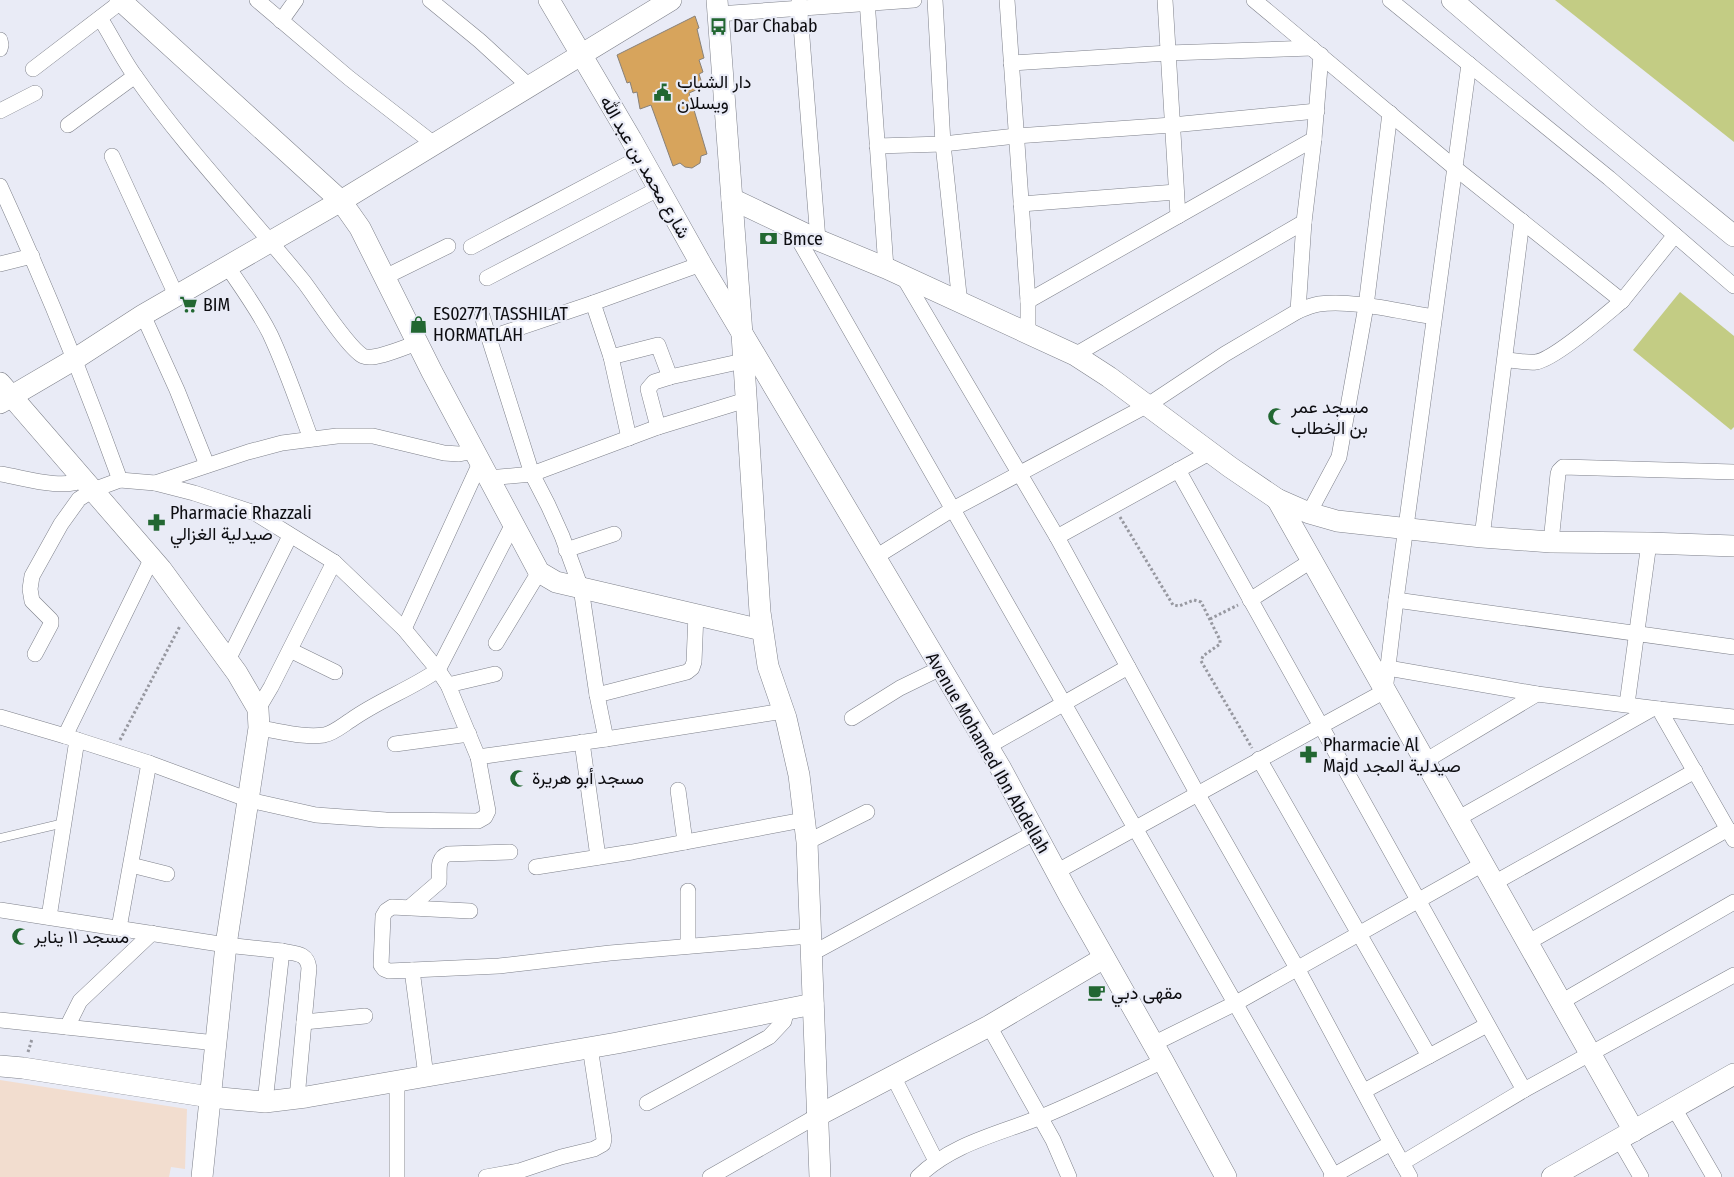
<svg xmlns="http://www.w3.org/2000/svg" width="1734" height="1177" viewBox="0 0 1734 1177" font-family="'Fira Sans Condensed',Vazirmatn,sans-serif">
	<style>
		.education { fill: #f2ddcf }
		.green { fill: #c3cc84 }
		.building { fill: #d7a45c; stroke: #888179 }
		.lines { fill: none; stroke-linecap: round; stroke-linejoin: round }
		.lane-casing { stroke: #7e808a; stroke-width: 9 }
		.street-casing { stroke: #7e808a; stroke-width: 16 }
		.secondary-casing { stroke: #7e808a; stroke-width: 22 }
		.path { stroke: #9798a0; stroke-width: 3; stroke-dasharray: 2.5 2.5; stroke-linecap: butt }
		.lane { stroke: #fff; stroke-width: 8 }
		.street { stroke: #fff; stroke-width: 15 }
		.secondary { stroke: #fff; stroke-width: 21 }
		.labels { text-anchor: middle; stroke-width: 4.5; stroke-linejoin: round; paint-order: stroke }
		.poi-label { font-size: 18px; fill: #0d0d11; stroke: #e9ebf6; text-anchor: start }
		.street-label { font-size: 18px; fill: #0d0d11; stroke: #e9ebf6 }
	</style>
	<rect width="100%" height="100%" fill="#e9ebf6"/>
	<path class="education" d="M0,1080l187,29 -2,60 -14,-2 -2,10h-169z"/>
	<g class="green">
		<path d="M1555,0h179v142z"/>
		<path d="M1680,292l54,44v91l-3,3 -98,-80z"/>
	</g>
	<path class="building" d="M695,16l4,12 -2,1 7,29 -5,2 4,12 -4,2 4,13 -14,6 18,61 -6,2 -1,7 -8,5 -7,-1 -5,-4 -7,3 -22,-61 -11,4 -3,-17 -4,1 -3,-11 -3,1 -10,-28z"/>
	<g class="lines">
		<defs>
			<path id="lane" d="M0,838l64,-15"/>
			<g id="street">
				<path d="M257,0l92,78 85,66"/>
				<path d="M430,0l50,41 50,46"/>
				<path d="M799,0l19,240"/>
				<path d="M867,0l19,268"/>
				<path d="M935,0l8,144 17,160"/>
				<path d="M1007,0l21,301v34"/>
				<path d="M1254,0l201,168 167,133 53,-66"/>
				<path d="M1390,0l219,178 125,108"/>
				<path d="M718,14l196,-14"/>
				<path d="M100,18c12,19 22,40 35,58 51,73 113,137 169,206 13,17 44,66 59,74 11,5 42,-9 54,-13"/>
				<path d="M281,21l15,-21"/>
				<path d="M0,40l1,5 -1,4"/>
				<path d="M1011,63l157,-10 144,-5"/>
				<path d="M1469,64l-73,536 -11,91 -64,35 203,364"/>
				<path d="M33,69l89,-68"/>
				<path d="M0,111l35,-18"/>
				<path d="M68,125l67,-49"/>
				<path d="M877,146l66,-2 73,-8 156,-11 145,-14"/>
				<path d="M112,156l64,139"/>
				<path d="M0,186c44,96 84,194 120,294"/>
				<path d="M1021,204l155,-12"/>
				<path d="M1178,216l136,-77"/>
				<path d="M792,228l542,948"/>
				<path d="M471,247l170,-90"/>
				<path d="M0,264l32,-8"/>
				<path d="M227,266c15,22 31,44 43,68 16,34 28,70 41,105"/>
				<path d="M385,277l63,-31"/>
				<path d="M487,278l171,-89"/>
				<path d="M904,278l153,259 140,256 100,175 94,175"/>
				<path d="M1028,301l150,-85 -13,-216"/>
				<path d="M1298,311c7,-3 14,-6 21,-7 33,-5 82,8 115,13"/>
				<path d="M143,315l34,75 30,75"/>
				<path d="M482,316l50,158 126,-47"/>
				<path d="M489,338l104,-35"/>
				<path d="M1075,355l229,-133"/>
				<path d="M611,357l18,81"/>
				<path d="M1505,360c10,0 21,3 31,2 19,-3 69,-47 86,-61"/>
				<path d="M743,361l-73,16 -16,5 -6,7 10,38 88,-27"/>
				<path d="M670,377l-12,-32 -47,12 -18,-54 108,-39"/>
				<path d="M0,474c26,4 60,16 84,6"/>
				<path d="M488,478l44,-4 16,31 14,31 19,52 16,107 9,44"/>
				<path d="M155,483l93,-31 34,-9 55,-7h36l71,17 15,1 15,-3"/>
				<path d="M1309,513l30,-56 27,-151 24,-193"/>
				<path d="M1057,537l154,-85"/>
				<path d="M1482,537l40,-316"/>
				<path d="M1551,542l7,-68 1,-3 4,-4 171,5"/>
				<path d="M566,550l48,-16"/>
				<path d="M874,558l79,-49 195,-104 77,-51 73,-43 6,-89 10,-83 7,-84"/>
				<path d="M1250,600l61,-39"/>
				<path d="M1396,600l338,47"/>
				<path d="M404,629l76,-166"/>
				<path d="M496,643l43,-71"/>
				<path d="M290,650l45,22"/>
				<path d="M35,654l16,-30v-4l-19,-19 -2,-12 2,-13 29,-52 18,-25 14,-9 27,-10 35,3 39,10 61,20 79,49 70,67 34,41 75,-146"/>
				<path d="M228,660l62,-124"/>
				<path d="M1388,668l149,26 122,15 75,131"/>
				<path d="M448,685l47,-11"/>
				<path d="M597,695l90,-23 5,-4 2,-6 2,-48"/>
				<path d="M1627,704l22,-161"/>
				<path d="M258,709l13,-22 63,-125"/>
				<path d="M1659,709l75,8"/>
				<path d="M0,717l65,19 87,-178"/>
				<path d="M852,718l48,-30 41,-20"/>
				<path d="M65,736l84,27 -30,165"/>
				<path d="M582,742l16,115"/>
				<path d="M395,744l74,-10"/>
				<path d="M987,747l141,-80"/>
				<path d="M478,757l128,-18 178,-28"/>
				<path d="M1259,759l170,297"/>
				<path d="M1425,761l112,-67"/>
				<path d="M149,763l100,37 67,15 70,5 92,1 7,-4 3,-6 -10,-54 -30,-72 -10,-15c-27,19 -59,30 -87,50 -8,5 -17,13 -27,15 -20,3 -44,-4 -65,-7"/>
				<path d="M678,790l7,52"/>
				<path d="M1457,819l195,-110"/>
				<path d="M807,842l60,-30"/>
				<path d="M131,865l36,9"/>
				<path d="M536,867l96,-15 171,-32"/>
				<path d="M1056,872l265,-146 -143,-256"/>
				<path d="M1494,883l201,-112"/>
				<path d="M688,891v55"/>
				<path d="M410,907l29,-25c1,-11 -3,-24 9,-28l62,-2"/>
				<path d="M0,910l226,35 56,6"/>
				<path d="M49,917l28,-177"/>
				<path d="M1527,943l201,-114"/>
				<path d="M811,954l223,-121"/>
				<path d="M412,970l87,-4 111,-13 200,-17"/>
				<path d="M1561,1002l173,-100"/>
				<path d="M0,1020l216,23"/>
				<path d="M304,1022l61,-6"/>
				<path d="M989,1026l64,114 16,37"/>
				<path d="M67,1027l13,-26 72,-68"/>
				<path d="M1153,1044l83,-41 247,-139"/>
				<path d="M426,1076l-14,-106 -23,1 -5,-2 -3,-4 2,-49 3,-5 6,-4 78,4"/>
				<path d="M893,1076l43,85"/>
				<path d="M1364,1091l123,-66"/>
				<path d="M265,1102l17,-151c13,3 25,1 27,17l-12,130"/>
				<path d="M647,1103l122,-66 15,-16 3,-12"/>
				<path d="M1674,1108l40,69"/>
				<path d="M1619,1139l22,38"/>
				<path d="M1402,1163l122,-73 210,-115"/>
				<path d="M397,1177v-96"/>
				<path d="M486,1177l33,-6 42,-14 33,-8 9,-5 1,-5 -14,-92"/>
				<path d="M710,1177l107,-61"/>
				<path d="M918,1177c33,-33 80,-43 123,-60 41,-17 82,-37 122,-56"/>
				<path d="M1331,1177l60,-34 19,34"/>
			</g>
			<g id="secondary">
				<path d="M120,0l221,201 19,27 72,144 107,200 17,10 206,48"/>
				<path d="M549,0l82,139 70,125 299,503 70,130 93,164 63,116"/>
				<path d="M717,0l25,334 18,278 8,54 18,52 13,57 8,67 13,335"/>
				<path d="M1452,0l139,119 143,117"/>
				<path d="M732,199l86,41 68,28 189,87 34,22 121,90 47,32 32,14 28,8 145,16 69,5 98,1 85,3"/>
				<path d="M0,383l161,186 76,104 21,36 1,19 -33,217 -24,232"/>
				<path d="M0,403l75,-44 68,-44 198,-114 330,-201"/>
				<path d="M1277,499l357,632"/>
				<path d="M0,1066l23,2 187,29 55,5 41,-5 311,-54 196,-39"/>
				<path d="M817,1116l172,-90 115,-68"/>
				<path d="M1552,1177l182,-103"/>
			</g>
		</defs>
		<use href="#lane" class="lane-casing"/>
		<use href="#street" class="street-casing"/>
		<use href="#secondary" class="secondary-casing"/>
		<g class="path">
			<path d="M1120,517l53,88 6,1 15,-6 7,2 19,38v4l-17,12 -2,5 51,87"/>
			<path d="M1210,619l28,-14"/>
			<path d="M120,740l60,-114"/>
			<path d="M28,1052l4,-13"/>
		</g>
		<use href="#lane" class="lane"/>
		<use href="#street" class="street"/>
		<use href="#secondary" class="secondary"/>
	</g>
	<defs>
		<symbol id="bus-bare" viewBox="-9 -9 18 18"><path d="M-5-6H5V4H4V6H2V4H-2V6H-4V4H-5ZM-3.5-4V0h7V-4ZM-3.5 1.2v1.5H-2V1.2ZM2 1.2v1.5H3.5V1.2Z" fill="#226732" stroke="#e9ebf6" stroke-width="2.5" paint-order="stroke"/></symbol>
		<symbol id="civic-bare" viewBox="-9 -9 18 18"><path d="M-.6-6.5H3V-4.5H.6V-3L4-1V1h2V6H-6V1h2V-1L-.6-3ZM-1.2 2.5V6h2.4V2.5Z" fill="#226732" stroke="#e9ebf6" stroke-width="2.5" paint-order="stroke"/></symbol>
		<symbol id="bank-bare" viewBox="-9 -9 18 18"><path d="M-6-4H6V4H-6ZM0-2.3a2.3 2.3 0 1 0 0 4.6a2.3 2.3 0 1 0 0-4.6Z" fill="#226732" stroke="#e9ebf6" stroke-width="2.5" paint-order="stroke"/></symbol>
		<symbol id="supermarket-bare" viewBox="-9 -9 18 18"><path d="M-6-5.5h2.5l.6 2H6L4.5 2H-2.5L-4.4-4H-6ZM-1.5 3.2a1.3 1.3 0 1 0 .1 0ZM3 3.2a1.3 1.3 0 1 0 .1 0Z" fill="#226732" stroke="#e9ebf6" stroke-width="2.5" paint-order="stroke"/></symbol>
		<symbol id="shop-bare" viewBox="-9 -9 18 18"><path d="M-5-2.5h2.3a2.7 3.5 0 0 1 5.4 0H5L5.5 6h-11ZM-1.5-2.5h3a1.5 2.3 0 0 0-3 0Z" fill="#226732" stroke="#e9ebf6" stroke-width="2.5" paint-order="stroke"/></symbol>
		<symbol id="mosque-bare" viewBox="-9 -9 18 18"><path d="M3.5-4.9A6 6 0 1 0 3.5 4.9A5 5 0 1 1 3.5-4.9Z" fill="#226732" stroke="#e9ebf6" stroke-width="2.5" paint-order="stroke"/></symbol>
		<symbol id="pharmacy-bare" viewBox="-9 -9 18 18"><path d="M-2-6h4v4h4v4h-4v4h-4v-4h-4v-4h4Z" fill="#226732" stroke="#e9ebf6" stroke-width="2.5" paint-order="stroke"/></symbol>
		<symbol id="cafe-bare" viewBox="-9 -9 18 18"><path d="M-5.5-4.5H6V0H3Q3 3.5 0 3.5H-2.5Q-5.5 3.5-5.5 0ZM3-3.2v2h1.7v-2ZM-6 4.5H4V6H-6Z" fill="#226732" stroke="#e9ebf6" stroke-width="2.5" paint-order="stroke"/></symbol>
	</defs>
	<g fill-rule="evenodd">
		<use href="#bus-bare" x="706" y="14" width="25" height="25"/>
		<use href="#civic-bare" x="650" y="80" width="25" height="25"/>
		<use href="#bank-bare" x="756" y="226" width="25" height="25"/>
		<use href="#supermarket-bare" x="176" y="292" width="25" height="25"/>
		<use href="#shop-bare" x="406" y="312" width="25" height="25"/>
		<use href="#mosque-bare" x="1264" y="404" width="25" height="25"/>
		<use href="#pharmacy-bare" x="144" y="510" width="25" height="25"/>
		<use href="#pharmacy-bare" x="1296" y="742" width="25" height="25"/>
		<use href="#mosque-bare" x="506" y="766" width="25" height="25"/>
		<use href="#mosque-bare" x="8" y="924" width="25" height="25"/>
		<use href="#cafe-bare" x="1084" y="980" width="25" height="25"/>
	</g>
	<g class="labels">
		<g class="poi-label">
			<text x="733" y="32">Dar Chabab</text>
			<text x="677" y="88">دار الشباب<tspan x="677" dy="21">ويسلان</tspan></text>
			<text x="783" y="245">Bmce</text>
			<text x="203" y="311">BIM</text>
			<text x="433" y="320">ES02771 TASSHILAT<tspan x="433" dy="21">HORMATLAH</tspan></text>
			<text x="1291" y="413">مسجد عمر<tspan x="1291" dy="21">بن الخطاب</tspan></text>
			<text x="170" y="519">Pharmacie Rhazzali<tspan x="170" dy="21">صيدلية الغزالي</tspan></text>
			<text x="1323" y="751">Pharmacie Al<tspan x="1323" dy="21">Majd صيدلية المجد</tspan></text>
			<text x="532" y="784">مسجد أبو هريرة</text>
			<text x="34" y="943">مسجد ١١ يناير</text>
			<text x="1111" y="999">مقهى دبي</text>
		</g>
		<g class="street-label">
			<text transform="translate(645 167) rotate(60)" y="6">شارع محمد بن عبد الله</text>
			<text transform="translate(988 753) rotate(60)" y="6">Avenue Mohamed Ibn Abdellah</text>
		</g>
	</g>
</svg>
